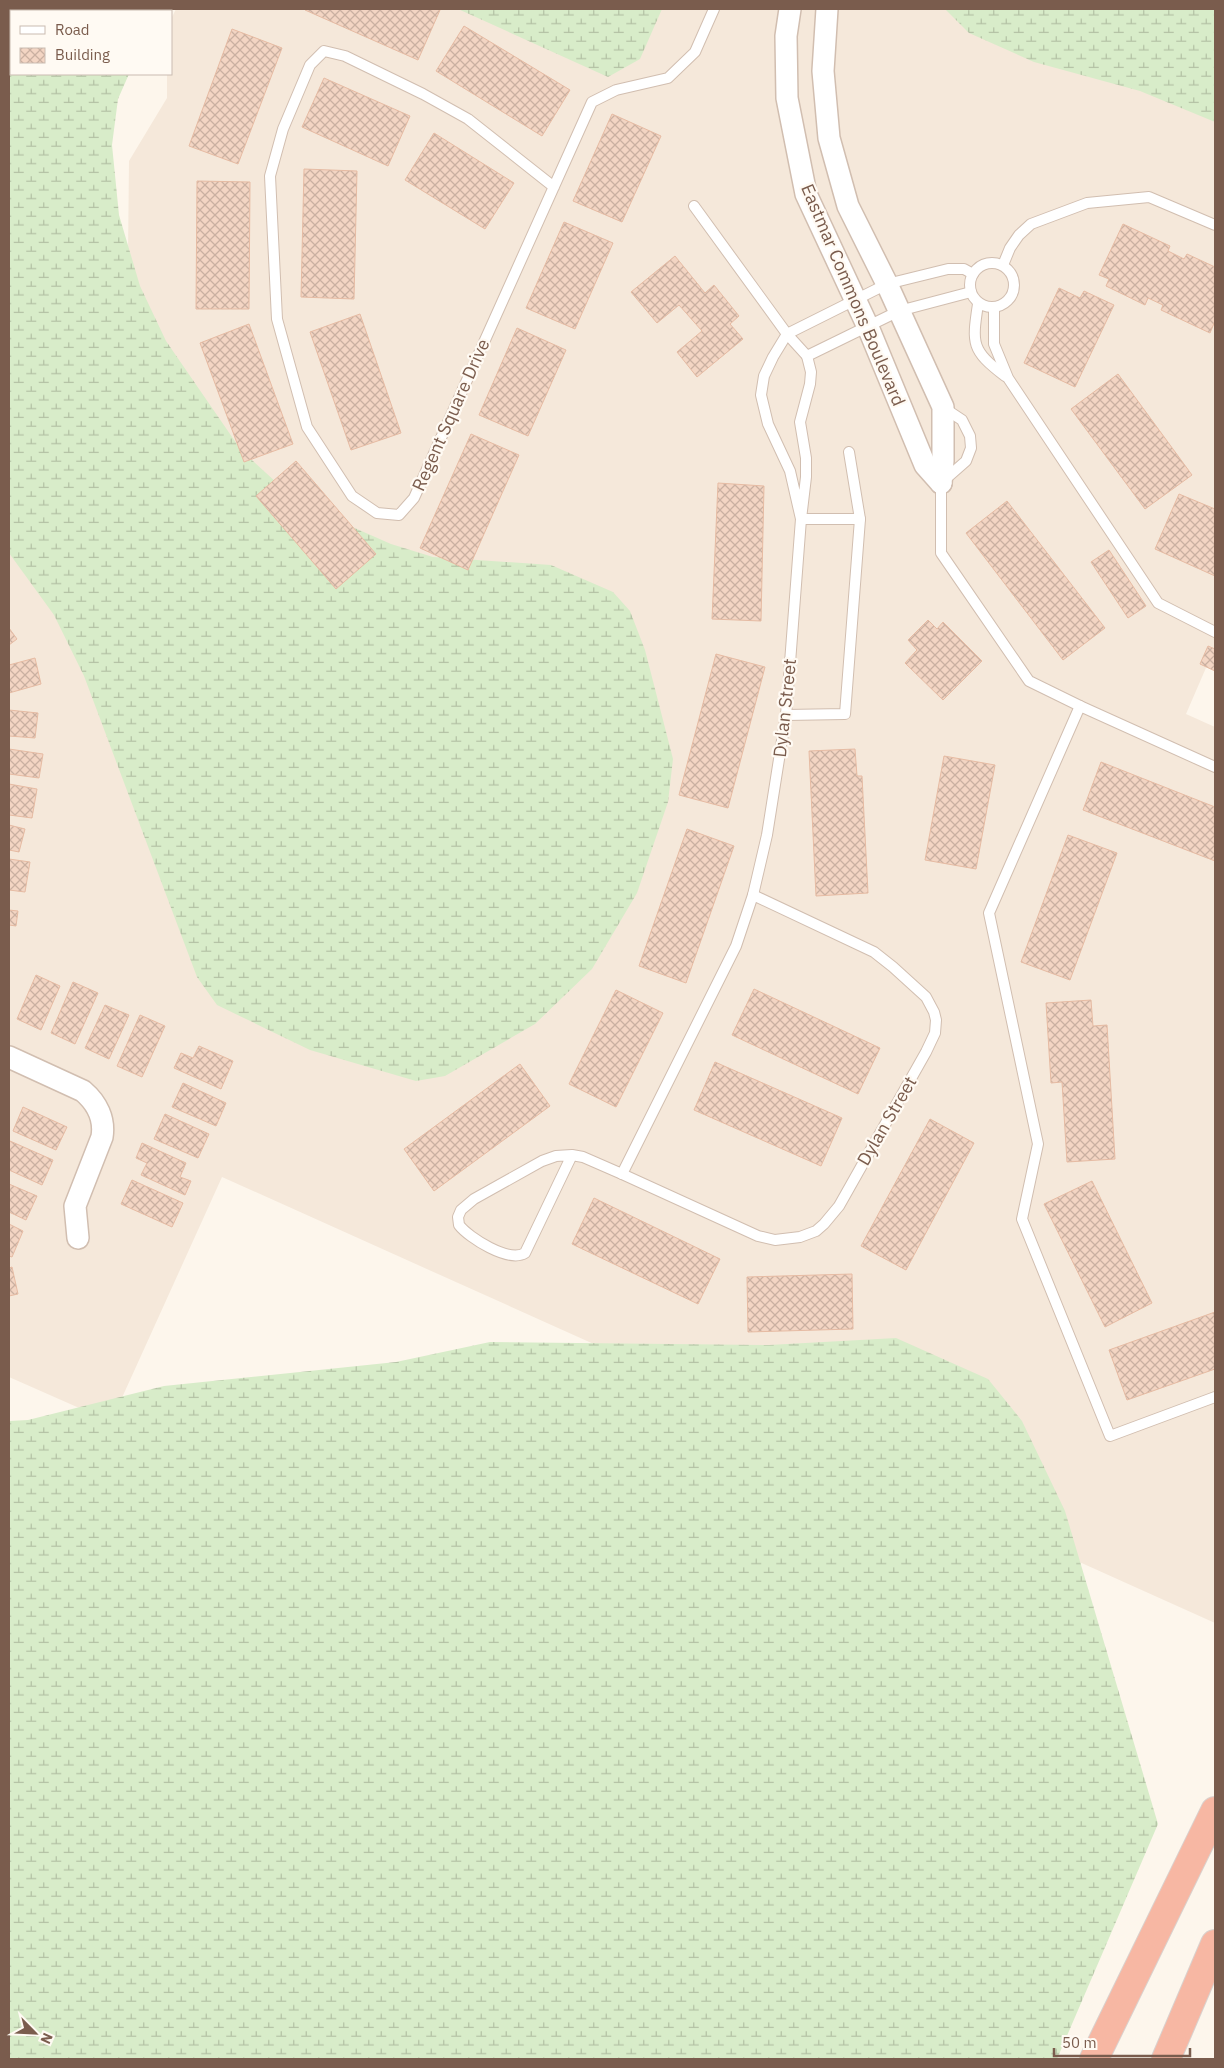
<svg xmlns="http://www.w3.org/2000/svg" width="1224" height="2068" viewBox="0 0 1224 2068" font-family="'IBM Plex Sans',sans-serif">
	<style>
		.residential { fill: #f5e8da }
		.wetland { fill: url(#wetland-marsh) }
		.building { fill: url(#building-cross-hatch); stroke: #e6bba3 }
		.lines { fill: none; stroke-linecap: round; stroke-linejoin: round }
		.service-casing { stroke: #d1beb0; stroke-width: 12 }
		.minor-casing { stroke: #d1beb0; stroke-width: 24 }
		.motorway-casing { stroke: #dad1cd; stroke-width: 30 }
		.service { stroke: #fff; stroke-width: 10 }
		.minor { stroke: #fff; stroke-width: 21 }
		.motorway { stroke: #f7b7a3; stroke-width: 28 }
		.labels { text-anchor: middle; stroke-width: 4.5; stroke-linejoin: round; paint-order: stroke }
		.street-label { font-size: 18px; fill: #7a5c4d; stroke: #fffaf3 }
	</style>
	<defs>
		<pattern id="wetland-marsh" width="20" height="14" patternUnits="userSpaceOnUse" patternTransform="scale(1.25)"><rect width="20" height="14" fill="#d8ecc9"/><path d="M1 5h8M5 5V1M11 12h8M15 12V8" fill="none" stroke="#b4c2a5"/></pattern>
		<pattern id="building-cross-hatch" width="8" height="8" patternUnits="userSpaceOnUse" patternTransform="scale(1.25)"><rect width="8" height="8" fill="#f3d5c3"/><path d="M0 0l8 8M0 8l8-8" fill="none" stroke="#cab0a1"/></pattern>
	</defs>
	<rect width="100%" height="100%" fill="#fdf6ec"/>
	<path class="residential" d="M176,9h1039v638l-29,67 29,13v896l-993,-446 -111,245 -102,-45v-1174l119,51 1,-93 38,-63v-24h4v-55z"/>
	<g class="wetland">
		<path d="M9,9h158l-2,2h-154v63h118l-11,25 -6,46 7,70 21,71 26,55 75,109 59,54 91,40 42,13 118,8 62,27 17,19 15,39 28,109 -5,43 -31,91 -45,76 -57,55 -90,52 -29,5 -106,-31 -93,-45 -20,-28 -113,-301 -30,-61 -45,-62z"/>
		<path d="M458,9h204l-22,50 -32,18z"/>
		<path d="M945,9h270v113l-75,-31 -106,-29 -65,-29z"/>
		<path d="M896,1338l92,41 34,42 43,90 93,313 -101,235h-1048v-638l19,-1 136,-34 232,-24 94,-20 279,3z"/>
	</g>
	<g class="building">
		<path d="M306,9h130l4,1 -22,50 -113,-50z"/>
		<path d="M464,26l106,64 -28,46 -106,-65z"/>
		<path d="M232,29l50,19 -44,116 -49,-18z"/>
		<path d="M324,78l86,38 -22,50 -86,-39z"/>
		<path d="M612,114l49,22 -39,86 -49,-21z"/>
		<path d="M434,133l80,50 -29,46 -80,-49z"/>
		<path d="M304,169l53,2 -3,128 -53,-2z"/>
		<path d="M197,181l53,1 -1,127h-53z"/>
		<path d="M564,222l49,21 -38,86 -49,-21z"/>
		<path d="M1123,224l47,22 -2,5 16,8 3,-5 28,13v54l-5,12 -49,-23 2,-5 -15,-7 -3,7 -39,-19 3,-7 -10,-4z"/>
		<path d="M675,256l30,37 9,-8 25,31 -9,8 13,15 -46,38 -20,-25 25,-21 -23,-26 -22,18 -26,-31z"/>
		<path d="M1059,288l21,10 4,-7 30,14 -39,82 -51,-24z"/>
		<path d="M360,314l41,119 -50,17 -41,-118z"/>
		<path d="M249,324l44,120 -49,18 -44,-119z"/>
		<path d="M517,328l49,22 -38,86 -49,-21z"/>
		<path d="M1118,374l74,101 -47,34 -74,-100z"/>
		<path d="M471,434l48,21 -51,115 -48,-22z"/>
		<path d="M296,461l80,93 -40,35 -80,-93z"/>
		<path d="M718,483l46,3 -3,135 -49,-2z"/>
		<path d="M1179,494l36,15v67l-60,-27z"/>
		<path d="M1007,501l98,127 -42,32 -97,-127z"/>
		<path d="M1109,550l37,56 -18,12 -37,-56z"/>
		<path d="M928,620l9,9 6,-7 39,39 -39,39 -38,-37 12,-13 -9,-10z"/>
		<path d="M9,628l8,11 -8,6z"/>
		<path d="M1208,646l7,3v22l-15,-7z"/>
		<path d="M716,654l49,13 -37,141 -49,-13z"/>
		<path d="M35,658l6,26 -32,9v-28z"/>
		<path d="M9,710l29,3 -3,25 -26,-2z"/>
		<path d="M9,749l34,5 -4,24 -30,-4z"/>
		<path d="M855,749l2,27h5l6,117 -52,3 -7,-145z"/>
		<path d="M944,756l51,9 -19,104 -51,-9z"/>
		<path d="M1101,762l114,45v54l-132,-51z"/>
		<path d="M9,784l28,5 -5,29 -23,-3z"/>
		<path d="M9,825l16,4 -6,23 -10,-2z"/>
		<path d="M687,829l47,17 -48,137 -47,-17z"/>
		<path d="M1068,835l49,18 -47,127 -49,-18z"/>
		<path d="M9,859l21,3 -5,30 -16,-2z"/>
		<path d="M9,910l9,1 -2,15 -7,-1z"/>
		<path d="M36,975l24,11 -19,44 -24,-11z"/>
		<path d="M73,982l25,11 -23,51 -24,-11z"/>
		<path d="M754,989l126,59 -22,46 -126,-59z"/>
		<path d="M616,990l47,23 -47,94 -47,-23z"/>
		<path d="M1091,1000l2,26 14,-1 8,134 -48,3 -5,-80 -11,1 -5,-80z"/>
		<path d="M105,1005l24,10 -20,44 -24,-11z"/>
		<path d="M140,1015l25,11 -23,51 -25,-11z"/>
		<path d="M199,1046l34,15 -12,28 -47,-21 7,-15 12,5z"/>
		<path d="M715,1062l127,56 -21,48 -127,-56z"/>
		<path d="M520,1064l30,42 -116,85 -30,-42z"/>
		<path d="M183,1083l43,20 -10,23 -44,-19z"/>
		<path d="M23,1107l44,20 -11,23 -43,-19z"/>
		<path d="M165,1114l44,20 -11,24 -44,-19z"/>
		<path d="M930,1119l44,24 -68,127 -45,-24z"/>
		<path d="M10,1141l43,19 -11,25 -33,-15v-25z"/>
		<path d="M142,1143l44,20 -6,14 11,4 -6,14 -44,-20 6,-12 -11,-5z"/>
		<path d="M132,1180l51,23 -11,24 -51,-23z"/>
		<path d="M1092,1181l60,122 -47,24 -61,-123z"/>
		<path d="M9,1184l28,12 -11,24 -17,-8z"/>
		<path d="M594,1198l126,61 -22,45 -126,-60z"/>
		<path d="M9,1224l14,7 -11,26 -3,-1z"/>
		<path d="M12,1267l6,27 -9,2v-28z"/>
		<path d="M852,1274l1,55 -105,3 -1,-55z"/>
		<path d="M1215,1312v57l-88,31 -18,-50z"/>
	</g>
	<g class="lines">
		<defs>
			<g id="service">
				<path d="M554,187l-86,-68 -45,-25 -78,-38 -21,-5 -14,14 -27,64 -13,47 7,143 30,108 45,69 25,17 22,2 15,-17 178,-396 24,-12 52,-12 27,-26 19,-43"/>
				<path d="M694,206l93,128 20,22"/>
				<circle cx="992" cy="285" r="22"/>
				<path d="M1003,265l7,-17 9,-13 12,-11 56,-21 62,-6 66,28"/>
				<path d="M971,292l-72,19 -92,45 4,16 -1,12 -10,38 6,36v19l-5,42 -11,-48 -22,-47 -7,-29 3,-19 9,-19 14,-23 100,-50 61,-15h16l9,5"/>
				<path d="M978,304c-6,40 -7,46 27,72"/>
				<path d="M994,308v36l14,34 150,225 57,29"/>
				<path d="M944,408l18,12 8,16 1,12 -5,13 -25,22v70l88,128 51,25"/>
				<path d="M849,452l11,67"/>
				<path d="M1215,767l-135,-61 -91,207 49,231 -16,75 88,217 105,-39"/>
				<path d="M572,1155l-47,98c-16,10 -56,-15 -66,-28l-1,-8 3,-7 13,-11 68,-38 14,-5 16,-1 11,2 39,17 136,62 17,4 25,-3 16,-6 8,-7 15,-18 87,-154 9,-19 1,-13 -2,-8 -8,-15 -33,-30 -19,-15 -121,-57"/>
				<path d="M622,1174l114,-228 17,-51 14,-60 19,-120 15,-196h59l-15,195 -59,1"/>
			</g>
			<g id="minor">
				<path d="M790,9l-4,27 1,62 19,96 62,133 57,138 16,18"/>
				<path d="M827,9l-4,62 6,67 19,68 39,78 56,123v54l-2,22"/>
				<path d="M9,1057l74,34c14,12 22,28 19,46l-27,69 3,32"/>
			</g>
			<g id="motorway">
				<path d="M1094,2059l121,-248"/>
				<path d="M1166,2059l49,-115"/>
			</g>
		</defs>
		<use href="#service" class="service-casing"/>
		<use href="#minor" class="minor-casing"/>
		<use href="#motorway" class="motorway-casing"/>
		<use href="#service" class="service"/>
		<use href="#minor" class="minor"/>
		<use href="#motorway" class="motorway"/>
	</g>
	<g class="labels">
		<g class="street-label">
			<text transform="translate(853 295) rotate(67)" y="6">Eastmar Commons Boulevard</text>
			<text transform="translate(451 415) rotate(-66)" y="6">Regent Square Drive</text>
			<text transform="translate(785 708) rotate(-84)" y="6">Dylan Street</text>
			<text transform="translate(887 1121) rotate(-60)" y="6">Dylan Street</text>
		</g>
	</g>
	<rect width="1224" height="2068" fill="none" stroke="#7a5c4d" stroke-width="20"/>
	<rect x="10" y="10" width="162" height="65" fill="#fffaf3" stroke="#cabbb1"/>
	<rect x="20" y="26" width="25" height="8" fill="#ffffff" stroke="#cabbb1"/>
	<text x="55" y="35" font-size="15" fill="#7a5c4d">Road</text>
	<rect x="20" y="48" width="25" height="15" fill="url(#building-cross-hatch)" stroke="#cabbb1"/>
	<text x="55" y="60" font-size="15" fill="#7a5c4d">Building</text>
	<g transform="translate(35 2033) rotate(114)" stroke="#fffaf3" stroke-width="4" paint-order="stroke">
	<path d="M0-4L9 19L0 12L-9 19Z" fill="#7a5c4d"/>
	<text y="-8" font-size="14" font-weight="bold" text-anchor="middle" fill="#7a5c4d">N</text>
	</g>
	<path d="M1054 2048v8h136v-8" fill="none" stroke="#7a5c4d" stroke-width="2.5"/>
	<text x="1062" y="2048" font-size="15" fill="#7a5c4d" stroke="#fffaf3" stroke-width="4" paint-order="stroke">50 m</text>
</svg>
